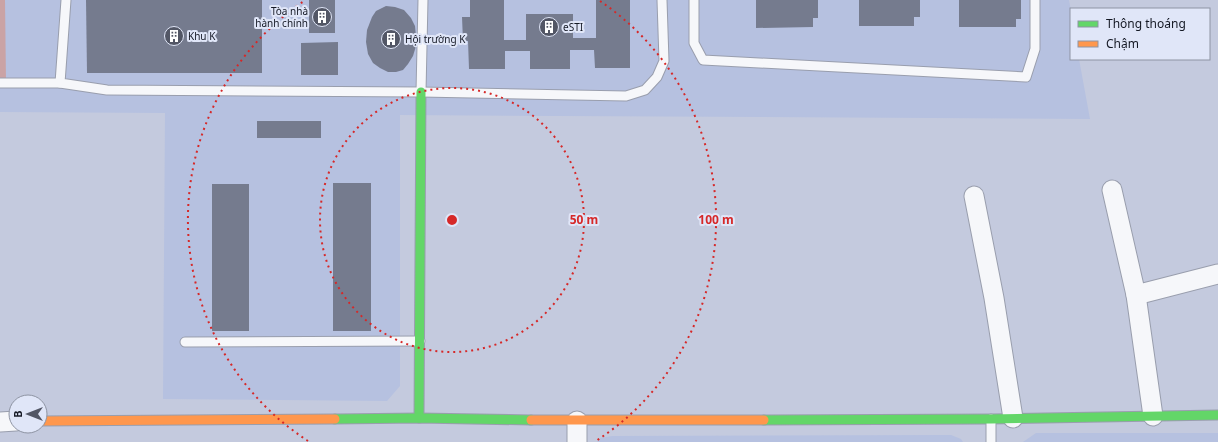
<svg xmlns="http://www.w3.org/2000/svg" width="1218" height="442" viewBox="0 0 1218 442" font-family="'Noto Sans',sans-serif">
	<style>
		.built { fill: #b6c1e0 }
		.green { fill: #caa3a5 }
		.building { fill: #757b8e }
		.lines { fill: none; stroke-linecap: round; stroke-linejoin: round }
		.lane-casing { stroke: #999ead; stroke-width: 11 }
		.street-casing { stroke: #999ead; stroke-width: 21 }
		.fast-casing { stroke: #999ead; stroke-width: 11 }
		.slow-casing { stroke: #999ead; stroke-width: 11 }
		.lane { stroke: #f6f7fa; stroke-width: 9 }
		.street { stroke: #f6f7fa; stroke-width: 19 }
		.fast { stroke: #63d668; stroke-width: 9 }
		.slow { stroke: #ff974d; stroke-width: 9 }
		.ring { fill: none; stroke: #d62828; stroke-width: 2; stroke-dasharray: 2 4 }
		.labels { text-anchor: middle; stroke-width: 4; stroke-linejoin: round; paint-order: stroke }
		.poi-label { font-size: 10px; fill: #141824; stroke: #e0e6f8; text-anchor: start }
		.centre { fill: #d62828; stroke: #e0e6f8; stroke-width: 2 }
		.ring-label { font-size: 12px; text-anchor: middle; font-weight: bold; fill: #d62828; stroke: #e0e6f8; stroke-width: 4; stroke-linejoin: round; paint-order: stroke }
	</style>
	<rect width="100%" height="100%" fill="#c4cade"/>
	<g class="built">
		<path d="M0,0h1069l2,11v48h8l11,60 -690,-4v271l-13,15 -224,-2 2,-286 -165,-1z"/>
		<path d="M1036,433h182v9h-195z"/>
		<path d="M951,435l10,4 2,3h-366l3,-4 12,-2z"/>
	</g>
	<path class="green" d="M0,0h5l1,81h-6z"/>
	<g class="building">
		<path d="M86,0h176v73h-175z"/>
		<rect x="309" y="0" width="26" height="33"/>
		<path d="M470,0h34v40h22v-26h47v24h23v-38h34v68h-35l-1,-18h-24v19h-40v-18h-25v18h-36l-1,-28h-5l-1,-24h8z"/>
		<path d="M756,0h62v18h-5v9l-57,1z"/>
		<path d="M859,0h61v17h-6v9h-55z"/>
		<path d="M959,0h62v19h-5v8h-57z"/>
		<path d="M386,6l9,1 9,3 7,8 4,8 1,10v10l-3,10 -5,8 -5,6 -7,2h-8l-8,-4 -7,-5 -5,-9 -2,-12 1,-12 5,-13 4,-6z"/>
		<path d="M338,42v33h-37v-32z"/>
		<rect x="257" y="121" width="64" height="17"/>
		<rect x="333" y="183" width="38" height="148"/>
		<rect x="212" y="184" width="37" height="147"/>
	</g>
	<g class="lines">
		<defs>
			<g id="lane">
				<path d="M66,0l-6,83 47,7 314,2 205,4 19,-6 12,-13 7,-16 -2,-61"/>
				<path d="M694,0v43l9,17 323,17 9,-28v-49"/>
				<path d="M0,83h60"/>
				<path d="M421,92l2,-92"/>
				<path d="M185,342l235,-1"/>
				<path d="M991,419v23"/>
			</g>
			<g id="street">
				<path d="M1112,190l24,105 17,121"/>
				<path d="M974,196l20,102 19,120"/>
				<path d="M1136,295l82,-21"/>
				<path d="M0,422l16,-1"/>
				<path d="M577,442v-21"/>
			</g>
			<g id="fast">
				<path d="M419,418l2,-326"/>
				<path d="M335,419l84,-1 112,2"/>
				<path d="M764,420l227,-1 227,-4"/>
			</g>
			<g id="slow">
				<path d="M531,420h233"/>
				<path d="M40,421l295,-2"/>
			</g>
		</defs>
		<use href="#lane" class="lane-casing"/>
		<use href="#street" class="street-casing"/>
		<use href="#fast" class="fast-casing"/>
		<use href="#slow" class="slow-casing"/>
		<use href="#lane" class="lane"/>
		<use href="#street" class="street"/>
		<use href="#fast" class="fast"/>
		<use href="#slow" class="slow"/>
	</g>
	<g class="ring">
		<circle cx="452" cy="220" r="132"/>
		<path d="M308 441A264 264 0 0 1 304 1M600 1A264 264 0 0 1 596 441"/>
	</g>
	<defs>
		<symbol id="building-disc" viewBox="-11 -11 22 22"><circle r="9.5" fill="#525665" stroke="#e0e6f8"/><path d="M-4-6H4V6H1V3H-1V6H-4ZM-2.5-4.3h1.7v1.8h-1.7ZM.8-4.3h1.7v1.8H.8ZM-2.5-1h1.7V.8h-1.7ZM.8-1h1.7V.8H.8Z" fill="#fff"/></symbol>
	</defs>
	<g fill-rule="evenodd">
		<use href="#building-disc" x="311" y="6" width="22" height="22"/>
		<use href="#building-disc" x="538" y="16" width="22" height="22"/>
		<use href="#building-disc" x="163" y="25" width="22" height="22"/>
		<use href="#building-disc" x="380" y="28" width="22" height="22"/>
	</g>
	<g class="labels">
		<g class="poi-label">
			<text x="308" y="15" text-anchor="end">Tòa nhà<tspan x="308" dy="12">hành chính</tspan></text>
			<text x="563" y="31">eSTI</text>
			<text x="188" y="40">Khu K</text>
			<text x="405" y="43">Hội trường K</text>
		</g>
	</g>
	<circle cx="452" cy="220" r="6" class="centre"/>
	<g class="ring-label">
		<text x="584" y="224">50 m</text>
		<text x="716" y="224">100 m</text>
	</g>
	<rect x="1070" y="8" width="140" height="52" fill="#e0e6f8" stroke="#8e94a3"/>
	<rect x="1078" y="21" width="20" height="6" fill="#63d668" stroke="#8e94a3"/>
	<text x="1106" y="28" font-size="12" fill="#141824">Thông thoáng</text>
	<rect x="1078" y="41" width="20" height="6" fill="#ff974d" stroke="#8e94a3"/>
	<text x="1106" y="48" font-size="12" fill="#141824">Chậm</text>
	<g transform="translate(28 414) rotate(270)"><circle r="19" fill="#e0e6f8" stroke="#8e94a3"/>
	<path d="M0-3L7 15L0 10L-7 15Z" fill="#525665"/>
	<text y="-6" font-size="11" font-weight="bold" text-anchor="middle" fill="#141824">B</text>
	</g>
</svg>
